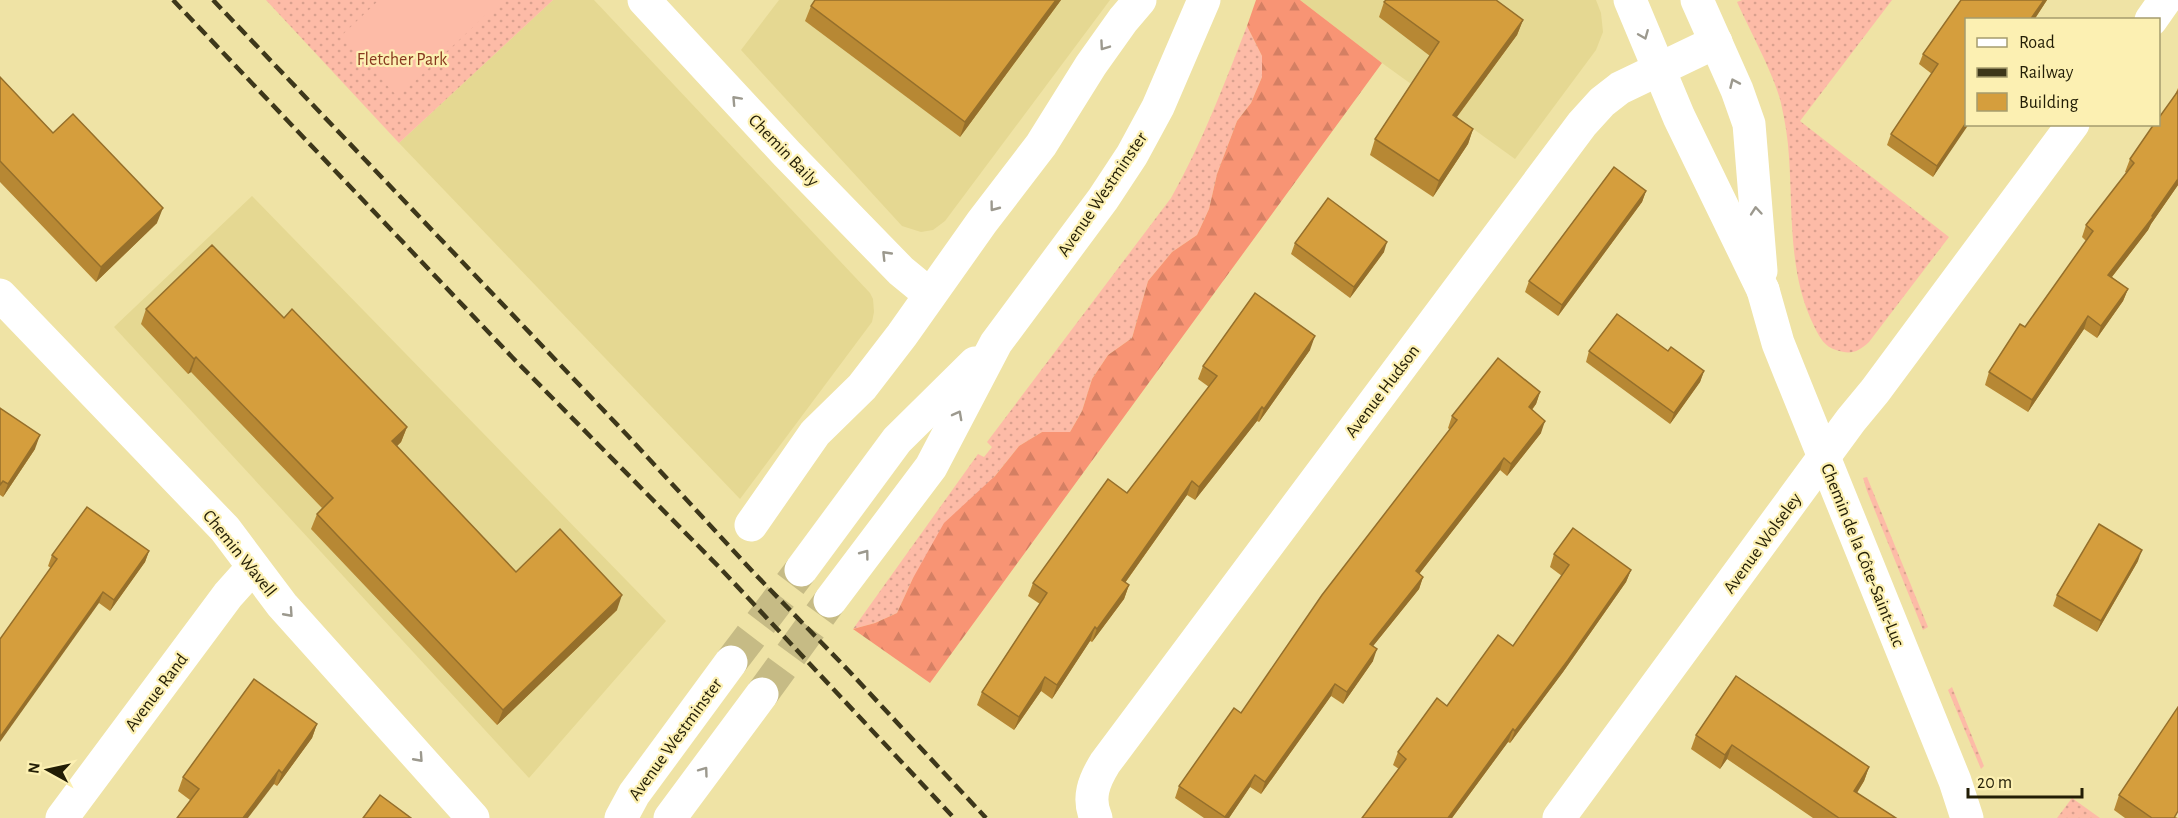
<svg xmlns="http://www.w3.org/2000/svg" width="2178" height="818" viewBox="0 0 2178 818" font-family="'Alegreya Sans',sans-serif">
	<style>
		.built { fill: #e5d892 }
		.grass { fill: url(#grass-dots) }
		.forest { fill: url(#forest-firs) }
		.pitch { fill: #fdbba7 }
		.lines { fill: none; stroke-linecap: round; stroke-linejoin: round }
		.minor-tunnel { stroke: #c6bb85; stroke-width: 33; stroke-dasharray: 33 16; stroke-linecap: butt }
		.minor { stroke: #fff; stroke-width: 33 }
		.major { stroke: #fff; stroke-width: 33 }
		.rail { stroke: #3d371a; stroke-width: 4.5; stroke-dasharray: 12 6; stroke-linecap: butt }
		.wall { fill: #b78834 }
		.shaded-wall { fill: #956f2b }
		.building { fill: #d59e3d; stroke: #956f2b; stroke-width: 1.5 }
		.oneway { stroke: #9c998e }
		.labels { text-anchor: middle; stroke-width: 4.5; stroke-linejoin: round; paint-order: stroke }
		.park-label { font-size: 18px; fill: #88391f; stroke: #fcf0b2 }
		.street-label { font-size: 18px; fill: #221d05; stroke: #fcf0b2 }
	</style>
	<defs>
		<pattern id="grass-dots" width="8" height="8" patternUnits="userSpaceOnUse" patternTransform="scale(1.5)"><rect width="8" height="8" fill="#fdbba7"/><path d="M2 2h.1M6 6h.1" fill="none" stroke="#d9a08e" stroke-width="1.8" stroke-linecap="round"/></pattern>
		<pattern id="forest-firs" width="22" height="20" patternUnits="userSpaceOnUse" patternTransform="scale(1.5)"><rect width="22" height="20" fill="#f89474"/><path d="M5 1l3.5 6h-7zM16 11l3.5 6h-7z" fill="#d47f63"/></pattern>
	</defs>
	<rect width="100%" height="100%" fill="#efe3a5"/>
	<g class="built">
		<path d="M553,0h41l276,293 3,6 1,13 -2,10 -132,177 -341,-356z"/>
		<path d="M779,0h331l-165,221 -12,9 -12,2 -19,-6 -161,-176z"/>
		<path d="M1300,0h296l5,13 2,19 -7,18 -81,109 -133,-96z"/>
		<path d="M252,196l414,425 -137,157 -415,-451z"/>
	</g>
	<g class="grass">
		<path d="M266,0h287l-154,143z"/>
		<path d="M1742,0h150l-92,121 149,116 -80,105c-11,10 -18,13 -33,8 -11,-3 -16,-12 -21,-22 -27,-53 -22,-113 -26,-171 -1,-18 -4,-36 -8,-54 -7,-29 -31,-72 -44,-101z"/>
		<path d="M1247,26l15,30v21l-11,26 -14,18 -20,53 -8,35 -12,26 -25,17 -24,29 -16,57 -24,17 -16,24 -10,32 -12,21h-28l-23,14 -106,132 -16,35 -22,10 -22,6 125,-175 6,3 8,-10 -5,-5 184,-244c31,-55 53,-113 76,-172z"/>
		<path d="M1867,477l61,150 -5,3 -56,-139 -4,-13z"/>
		<path d="M1952,687l32,79 -3,3 -33,-79z"/>
		<path d="M2072,798l28,20h-43z"/>
	</g>
	<path class="forest" d="M1256,0h44l82,63 -452,620 -77,-54 22,-6 22,-10 16,-35 31,-55 51,-47 24,-30 23,-14h28l12,-21 10,-32 16,-24 24,-17 16,-57 24,-29 25,-17 12,-26 8,-35 20,-53 14,-18 11,-26v-21l-15,-30z"/>
	<path class="pitch" d="M379,0h123l-104,97 -57,-61z"/>
	<g class="lines">
		<g class="minor-tunnel">
			<path d="M731,662l70,-92"/>
			<path d="M762,694l68,-93"/>
		</g>
		<g class="minor">
			<path d="M644,0l143,154 114,117 28,23"/>
			<path d="M2151,20l14,-20"/>
			<path d="M1763,290l15,53 12,30 165,408 12,37"/>
			<path d="M0,295l225,234 57,76 191,213"/>
			<path d="M751,525l64,-92 47,-46 40,-52 80,-113 59,-77 50,-80 32,-45 17,-20"/>
			<path d="M801,570l96,-130 78,-77"/>
			<path d="M830,601l101,-134 65,-124 107,-144 29,-44 26,-48 46,-107"/>
			<path d="M62,818l166,-223 25,-28"/>
			<path d="M621,818l13,-24 97,-132"/>
			<path d="M670,818l92,-124"/>
			<path d="M1096,818c-9,-20 -2,-37 9,-55l477,-639 20,-22 18,-14 96,-46"/>
			<path d="M1559,818l292,-398 24,-29 198,-267"/>
		</g>
		<g class="major">
			<path d="M1630,0l49,117 84,173"/>
			<path d="M1697,0l40,90 12,34 12,147"/>
		</g>
		<g class="rail">
			<path d="M173,0l339,357 208,211 234,250"/>
			<path d="M213,0l415,436 126,137 94,97 138,148"/>
		</g>
	</g>
	<g class="wall">
		<path d="M1061,0l-101,137 -155,-116 6,-15z"/>
		<path d="M1961,0h86l-13,20h-68v104l-33,53 -46,-32 4,-11 41,-60 -13,-10 4,-10z"/>
		<path d="M1384,2l139,18 -6,15 -60,82 16,12 -5,15 -35,53 -63,-42 5,-16 55,-83 -51,-39z"/>
		<path d="M0,77l53,56 104,90 -61,59 -96,-100z"/>
		<path d="M2178,88v97l-27,39 -3,6 -36,47 16,12 -5,12 -26,37 -13,-9 -56,83 -43,-27 4,-13 36,-45 61,-86 -4,-4 4,-12 41,-52 -2,-1 5,-13 44,-62z"/>
		<path d="M1646,191l-4,11 -84,114 -33,-24 4,-11z"/>
		<path d="M1295,243l89,9 -34,46 -59,-44z"/>
		<path d="M146,309l138,9 123,109 -6,15 -4,4 119,126 101,38 -120,115 -186,-196 6,-15 5,-6 -131,-136 -3,2 -47,-50z"/>
		<path d="M1310,350l-51,72 -2,-1 -62,79 -8,-5 -62,88 4,2 -5,14 -32,43 -2,-1 -38,58 -11,-8 -27,39 -37,-25 5,-13 58,-88 -12,-8 5,-13 94,-90 82,-106 -11,-8 5,-13z"/>
		<path d="M1589,351h79l36,20 -4,11 -30,42 -84,-62z"/>
		<path d="M1540,392l-4,12 -4,6 9,23 -34,43 -7,-6 -81,104 4,3 -4,12 -46,57v15l-30,43 -12,-8 -70,98 -11,-7 -21,31h-25l-29,-20 4,-12 62,-73 209,-283 -2,-2 4,-12z"/>
		<path d="M0,408l35,41 -32,48 -3,-2z"/>
		<path d="M149,551l-4,11 -35,49 -62,-45 4,-11z"/>
		<path d="M1554,554l77,16 -5,12 -63,90 -53,71 -2,-1 -56,76h-90l37,-49 -6,-4 5,-13 115,-106 49,-70 -12,-9z"/>
		<path d="M2138,561l-41,71 -44,-26 4,-11z"/>
		<path d="M317,724l-5,14 -35,48 -3,-2 -84,16 -12,-9 5,-14z"/>
		<path d="M1696,735l173,32 -5,14 -7,12 39,25h-83l-86,-59 -7,10 -29,-20z"/>
		<path d="M2119,795l59,23h-53l-11,-8z"/>
	</g>
	<g class="shaded-wall">
		<path d="M1056,0h5l-101,137 5,-15z"/>
		<path d="M2044,0h3l-13,20h-4z"/>
		<path d="M1523,20l-6,15 -70,95 6,-15z"/>
		<path d="M1966,123v1h3l-36,53 4,-11z"/>
		<path d="M1473,129l-5,15 -35,53 6,-16z"/>
		<path d="M2178,179v6l-27,39 -3,6 -44,57 4,-12z"/>
		<path d="M1646,191l-4,11 -84,114 4,-11z"/>
		<path d="M163,208l-6,15 -61,59 5,-15z"/>
		<path d="M1387,242l-3,10 -34,46 4,-11z"/>
		<path d="M2128,289l-5,12 -26,37 4,-12z"/>
		<path d="M2088,316l-4,13 -56,83 4,-12z"/>
		<path d="M1315,336l-5,14 -51,72 5,-13z"/>
		<path d="M196,357l-5,15 -3,2 6,-15z"/>
		<path d="M1704,371l-4,11 -30,42 4,-11z"/>
		<path d="M1540,392l-4,12 -12,15 5,-12z"/>
		<path d="M1262,407l-5,14 -62,79 4,-13z"/>
		<path d="M1545,421l-4,12 -34,43 4,-12z"/>
		<path d="M407,427l-6,15 -14,14 5,-15z"/>
		<path d="M40,435l-5,14 -32,48 5,-13z"/>
		<path d="M1504,458l-4,12 -88,113 4,-12z"/>
		<path d="M1192,481l-5,14 -70,99 5,-14z"/>
		<path d="M2142,550l-4,11 -41,71 4,-11z"/>
		<path d="M149,551l-4,11 -35,49 4,-11z"/>
		<path d="M1631,570l-5,12 -63,90 -53,71 5,-12z"/>
		<path d="M1423,577l-4,12 -54,67 5,-12z"/>
		<path d="M1129,585l-5,14 -32,43 5,-13z"/>
		<path d="M103,592l-4,11 -99,139v-5z"/>
		<path d="M622,595l-5,15 -120,115 6,-15z"/>
		<path d="M1095,627l-5,14 -38,58 5,-14z"/>
		<path d="M1377,649l-4,12 -30,43 4,-12z"/>
		<path d="M1045,677l-4,14 -27,39 5,-13z"/>
		<path d="M1335,684l-4,12 -70,98 4,-12z"/>
		<path d="M317,724l-5,14 -35,48 5,-13z"/>
		<path d="M1513,729l-5,13 -56,76h-4z"/>
		<path d="M1732,745l-5,14 -7,10 5,-14z"/>
		<path d="M1869,767l-5,14 -15,24 5,-14z"/>
		<path d="M279,770l-5,14 -26,34h-5z"/>
		<path d="M1255,775l-5,12 -21,31h-4z"/>
	</g>
	<g class="building">
		<path d="M815,0h241l-91,122 -154,-116z"/>
		<path d="M1386,0h110l27,20 -70,95 20,14 -34,52 -64,-42 64,-97 -55,-40z"/>
		<path d="M1961,0h83l-14,20h-64v103l-29,43 -46,-32 47,-70 -15,-10z"/>
		<path d="M0,77l53,56 20,-19 90,94 -62,59 -101,-106z"/>
		<path d="M2178,91v88l-26,37 1,1 -45,58 20,14 -27,37 -13,-10 -56,84 -43,-28 31,-48 5,3 68,-96 -7,-6 48,-62 -4,-4 24,-35h4v-5z"/>
		<path d="M1614,167l32,24 -84,114 -33,-24z"/>
		<path d="M1328,198l59,44 -33,45 -59,-44z"/>
		<path d="M212,245l72,73 8,-9 115,118 -15,14 124,131 44,-43 62,66 -119,115 -186,-196 16,-16 -137,-141 -2,2 -48,-50z"/>
		<path d="M1255,293l60,43 -51,73 -2,-2 -63,80 -7,-6 -70,99 7,5 -32,44 -2,-2 -38,58 -12,-8 -26,40 -37,-25 65,-99 -14,-10 75,-104 19,14 90,-117 -14,-10z"/>
		<path d="M1617,314l51,37 3,-4 33,24 -30,42 -85,-62z"/>
		<path d="M1498,358l42,34 -11,15 16,14 -34,43 -7,-6 -88,113 7,6 -53,67 7,5 -30,43 -12,-8 -70,98 -10,-7 -30,42 -46,-31 55,-78 7,5 81,-118 135,-175 -5,-4z"/>
		<path d="M0,408l40,27 -32,49 -5,-3 -3,4z"/>
		<path d="M87,507l62,44 -35,49 -11,-8 -103,145v-98l57,-80 -5,-4z"/>
		<path d="M2099,524l43,26 -41,71 -44,-26z"/>
		<path d="M1573,528l58,42 -63,90 -53,71 -2,-2 -65,89h-86l44,-59 -8,-7 39,-54 10,8 51,-71 15,11 56,-81 -15,-11z"/>
		<path d="M1736,676l133,91 -15,24 42,27h-57l-107,-73 -7,10 -29,-20z"/>
		<path d="M254,679l63,45 -35,49 -3,-3 -36,48h-66l22,-29 -16,-12z"/>
		<path d="M2178,707v104l-4,7h-22l-33,-23z"/>
		<path d="M380,795l31,23h-48z"/>
	</g>
	<defs><path id="oneway-chevron" d="M-2-3.5L2.5 0L-2 3.5" fill="none" stroke-width="1.6" stroke-linecap="round" stroke-linejoin="round" transform="scale(1.5)"/></defs>
	<g class="oneway">
		<use href="#oneway-chevron" transform="translate(1644 35) rotate(68)"/>
		<use href="#oneway-chevron" transform="translate(1104 46) rotate(125)"/>
		<use href="#oneway-chevron" transform="translate(1734 83) rotate(-114)"/>
		<use href="#oneway-chevron" transform="translate(736 100) rotate(-133)"/>
		<use href="#oneway-chevron" transform="translate(994 207) rotate(127)"/>
		<use href="#oneway-chevron" transform="translate(1756 211) rotate(-95)"/>
		<use href="#oneway-chevron" transform="translate(886 255) rotate(-134)"/>
		<use href="#oneway-chevron" transform="translate(958 415) rotate(-62)"/>
		<use href="#oneway-chevron" transform="translate(865 554) rotate(-53)"/>
		<use href="#oneway-chevron" transform="translate(289 613) rotate(48)"/>
		<use href="#oneway-chevron" transform="translate(419 758) rotate(48)"/>
		<use href="#oneway-chevron" transform="translate(704 771) rotate(-54)"/>
	</g>
	<g class="labels">
		<g class="park-label">
			<text x="402" y="65">Fletcher Park</text>
		</g>
		<g class="street-label">
			<text transform="translate(784 150) rotate(46)" y="6">Chemin Baily</text>
			<text transform="translate(1102 194) rotate(-56)" y="6">Avenue Westminster</text>
			<text transform="translate(1382 391) rotate(-53)" y="6">Avenue Hudson</text>
			<text transform="translate(1762 543) rotate(-54)" y="6">Avenue Wolseley</text>
			<text transform="translate(240 553) rotate(51)" y="6">Chemin Wavell</text>
			<text transform="translate(1863 555) rotate(68)" y="6">Chemin de la Côte-Saint-Luc</text>
			<text transform="translate(156 692) rotate(-53)" y="6">Avenue Rand</text>
			<text transform="translate(675 739) rotate(-54)" y="6">Avenue Westminster</text>
		</g>
	</g>
	<rect x="1965" y="18" width="195" height="108" fill="#fcf0b2" stroke="#a59c6d" stroke-width="1.5"/>
	<rect x="1977" y="38" width="30" height="9" fill="#ffffff" stroke="#a59c6d" stroke-width="1.5"/>
	<text x="2019" y="48" font-size="18" fill="#221d05">Road</text>
	<rect x="1977" y="68" width="30" height="9" fill="#3d371a" stroke="#a59c6d" stroke-width="1.5"/>
	<text x="2019" y="78" font-size="18" fill="#221d05">Railway</text>
	<rect x="1977" y="93" width="30" height="18" fill="#d59e3d" stroke="#a59c6d" stroke-width="1.5"/>
	<text x="2019" y="108" font-size="18" fill="#221d05">Building</text>
	<g transform="translate(48 770) rotate(278)" stroke="#fcf0b2" stroke-width="4.5" paint-order="stroke">
	<path d="M0-4.5L10 22L0 15L-10 22Z" fill="#221d05"/>
	<text y="-9" font-size="16" font-weight="bold" text-anchor="middle" fill="#221d05">N</text>
	</g>
	<path d="M1968 788v9h114v-9" fill="none" stroke="#221d05" stroke-width="3"/>
	<text x="1977" y="788" font-size="18" fill="#221d05" stroke="#fcf0b2" stroke-width="4.5" paint-order="stroke">20 m</text>
</svg>
